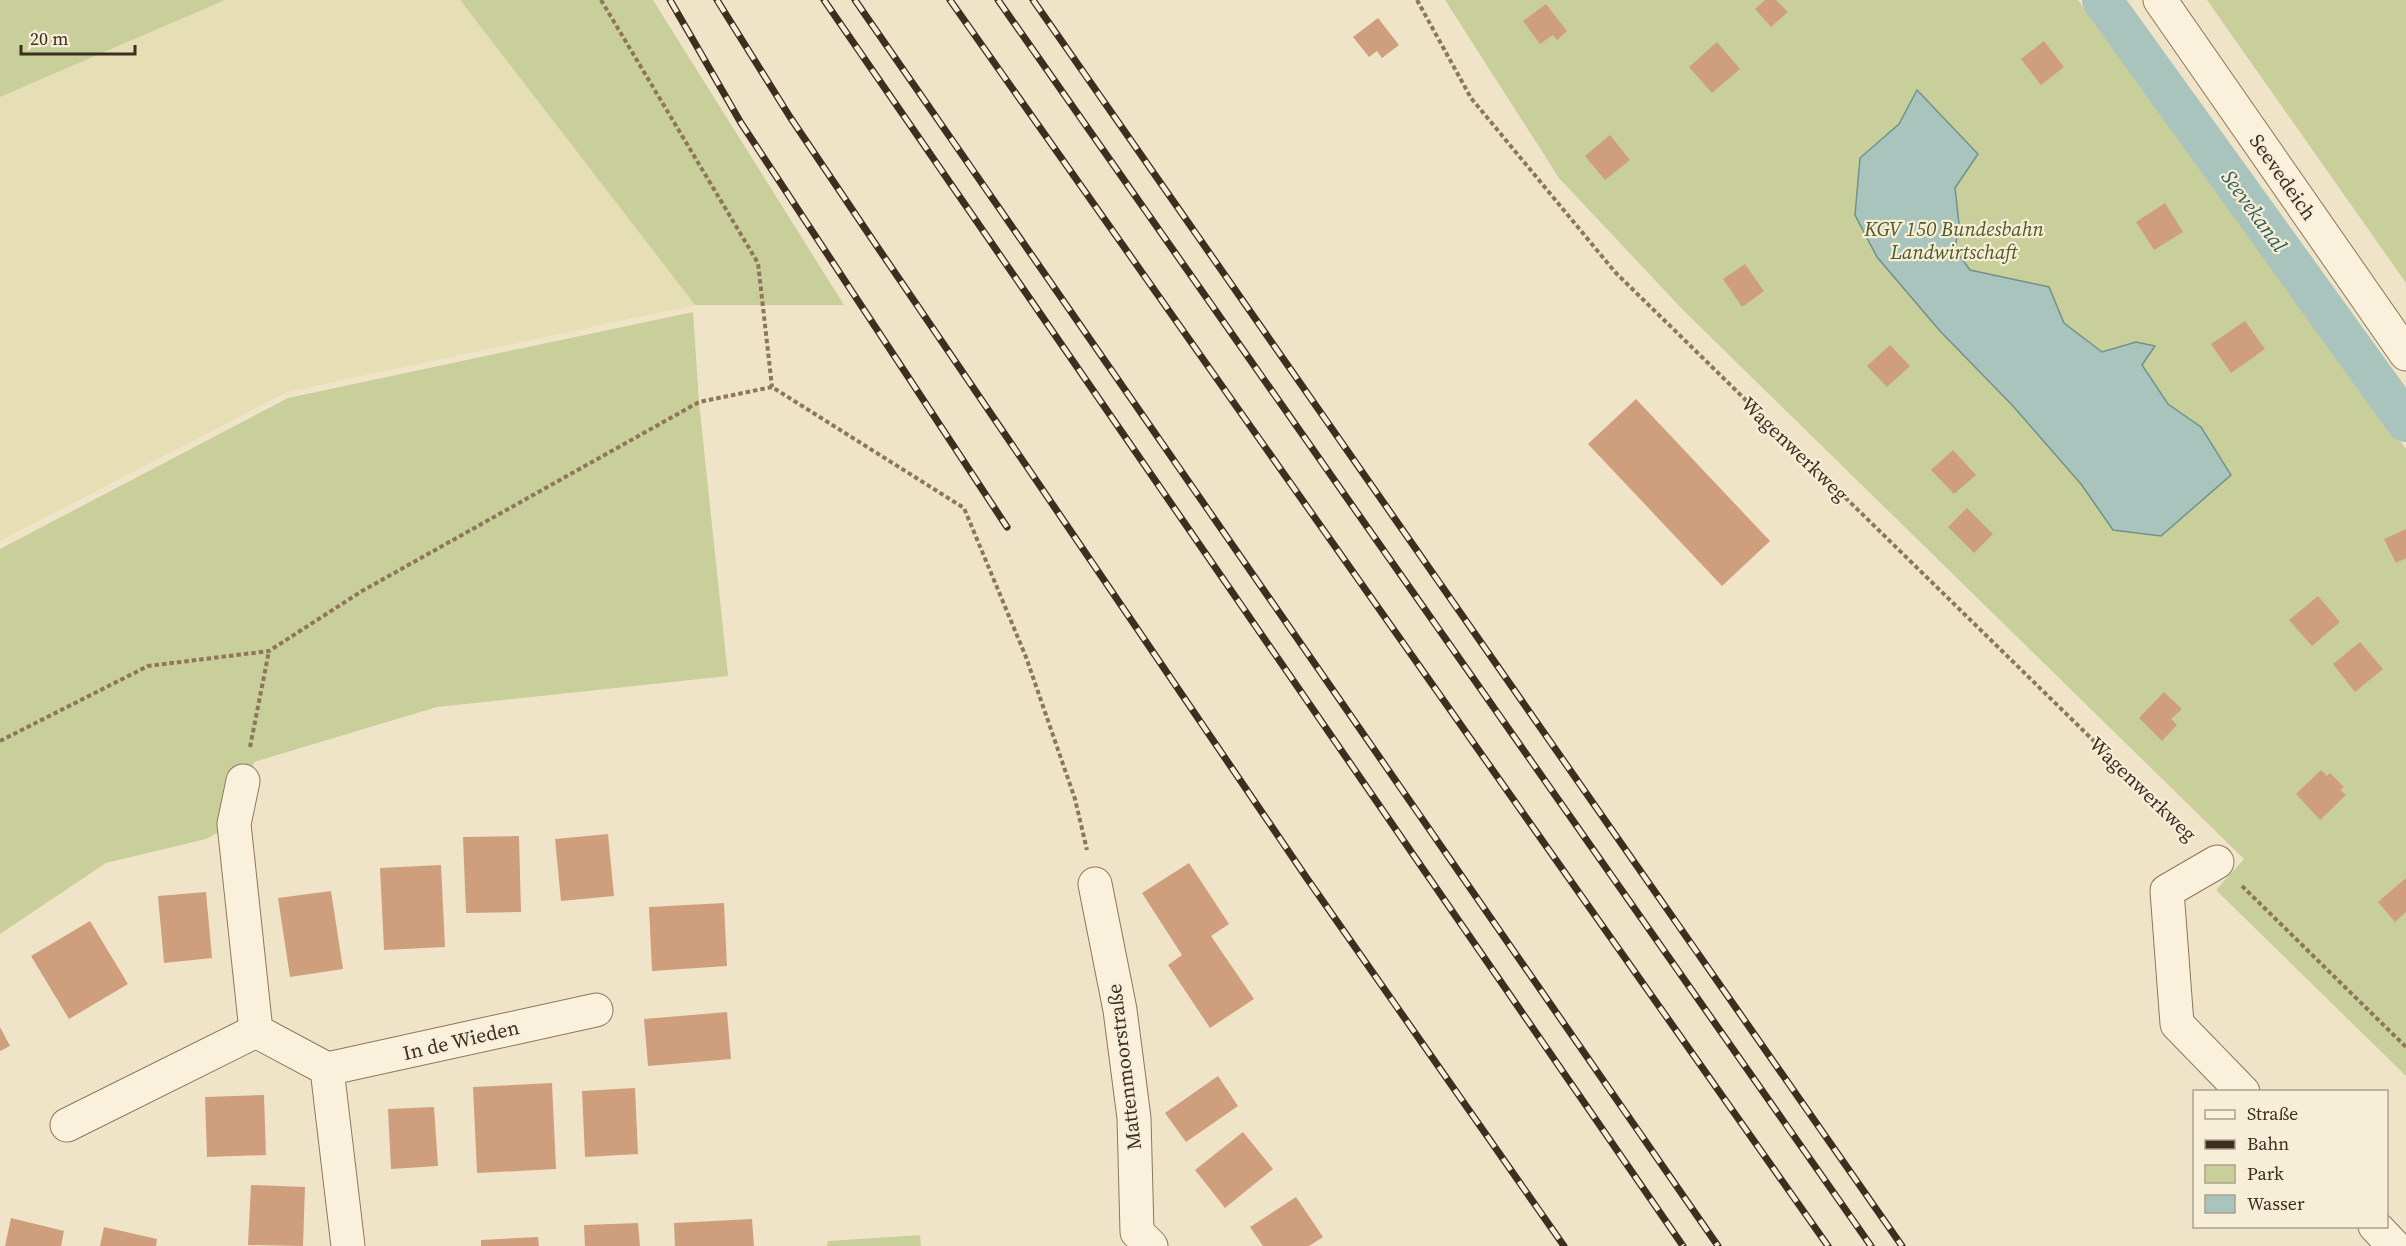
<svg xmlns="http://www.w3.org/2000/svg" width="2406" height="1246" viewBox="0 0 2406 1246" font-family="'Source Serif 4',serif">
	<style>
		.farmland { fill: #e6deb5 }
		.green { fill: #c9cf9b }
		.water { fill: #a9c4bc; stroke: #6f938a; stroke-width: 1.5 }
		.lines { fill: none; stroke-linecap: round; stroke-linejoin: round }
		.canal { stroke: #a9c4bc; stroke-width: 40 }
		.building { fill: #cf9f7d }
		.minor-casing { stroke: #8d765c; stroke-width: 35 }
		.path { stroke: #8d765c; stroke-width: 4; stroke-dasharray: 4.5 3; stroke-linecap: butt }
		.minor { stroke: #faf1dc; stroke-width: 33 }
		.rail-casing { stroke: #3d2e20; stroke-width: 7 }
		.rail { stroke: #f7eed8; stroke-width: 4.5; stroke-dasharray: 14; stroke-linecap: butt }
		.labels { text-anchor: middle; stroke-width: 4.5; stroke-linejoin: round; paint-order: stroke }
		.street-label { font-size: 20px; fill: #3d2e20; stroke: #f7eed8 }
		.park-label { font-size: 20px; font-style: italic; fill: #4d5a26; stroke: #f7eed8 }
		.water-label { font-size: 21px; font-style: italic; fill: #2f5d5a; stroke: #f7eed8 }
	</style>
	<rect width="100%" height="100%" fill="#f0e4c8"/>
	<path class="farmland" d="M225,0h235l235,305 -408,87 -287,149v-444z"/>
	<g class="green">
		<path d="M0,0h225l-225,97z"/>
		<path d="M460,0h193l191,305h-149z"/>
		<path d="M1445,0h633l328,449v627l-190,-186 28,-31 -562,-550 -123,-131z"/>
		<path d="M2207,0h199v283z"/>
		<path d="M693,312l6,90 29,274 -291,31 -183,55 -20,62 -28,15 -100,24 -106,71v-385l288,-151z"/>
		<path d="M920,1235l1,11h-94l1,-5z"/>
	</g>
	<path class="water" d="M1917,90l61,64 -23,34 4,36 -4,25 15,21 79,17 15,36 38,29 34,-10 19,4 -13,19 26,39 33,23 30,48 -70,61 -48,-6 -32,-46 -68,-78 -73,-75 -63,-74 -22,-42 5,-57 39,-34z"/>
	<g class="lines">
		<path class="canal" d="M2102,0l304,422"/>
	</g>
	<g class="building">
		<path d="M1765,0h11l12,12 -17,15 -16,-18z"/>
		<path d="M1546,4l21,27 -10,9 -4,-5 -13,9 -17,-23z"/>
		<path d="M1378,18l21,27 -17,13 -5,-7 -8,6 -16,-20z"/>
		<path d="M2044,41l20,26 -23,18 -20,-26z"/>
		<path d="M1717,42l23,27 -28,24 -23,-26z"/>
		<path d="M1610,135l20,25 -25,20 -20,-24z"/>
		<path d="M2165,203l18,29 -29,18 -18,-28z"/>
		<path d="M1745,264l19,27 -22,16 -19,-28z"/>
		<path d="M2245,321l20,28 -34,24 -20,-29z"/>
		<path d="M1890,345l20,21 -23,21 -20,-21z"/>
		<path d="M1636,399l134,142 -48,45 -134,-142z"/>
		<path d="M1953,450l23,25 -22,19 -23,-24z"/>
		<path d="M1967,508l26,26 -19,19 -26,-26z"/>
		<path d="M2406,529v29l-10,5 -12,-24z"/>
		<path d="M2318,596l22,26 -28,24 -23,-26z"/>
		<path d="M2360,642l23,27 -28,23 -22,-28z"/>
		<path d="M2164,692l18,17 -11,10 6,6 -15,16 -23,-23z"/>
		<path d="M2321,770l6,6 3,-3 14,14 -4,3 6,5 -26,25 -24,-26z"/>
		<path d="M608,834l6,62 -53,5 -6,-62z"/>
		<path d="M519,836l2,76 -55,1 -3,-76z"/>
		<path d="M1189,863l40,61 -18,12 43,63 -44,29 -42,-63 14,-10 -40,-62z"/>
		<path d="M441,865l4,82 -61,3 -4,-82z"/>
		<path d="M2406,878v34l-11,10 -17,-20z"/>
		<path d="M331,891l12,78 -53,8 -12,-79z"/>
		<path d="M206,892l6,66 -48,5 -6,-67z"/>
		<path d="M724,903l3,63 -75,5 -3,-64z"/>
		<path d="M90,921l38,63 -59,35 -38,-63z"/>
		<path d="M727,1012l4,47 -83,7 -4,-47z"/>
		<path d="M0,1027l10,19 -10,5z"/>
		<path d="M1218,1076l20,30 -52,36 -21,-29z"/>
		<path d="M552,1083l4,86 -79,4 -4,-86z"/>
		<path d="M635,1088l3,66 -53,3 -3,-66z"/>
		<path d="M264,1095l2,60 -59,2 -2,-60z"/>
		<path d="M434,1107l4,59 -47,3 -3,-60z"/>
		<path d="M1243,1132l30,37 -48,39 -30,-38z"/>
		<path d="M251,1185l54,2 -2,59 -55,-1z"/>
		<path d="M1296,1197l27,40 -14,9h-46l-13,-19z"/>
		<path d="M11,1218l53,13 -3,15h-56z"/>
		<path d="M752,1219l2,27h-79l-1,-23z"/>
		<path d="M638,1223l2,23h-55l-1,-21z"/>
		<path d="M104,1227l53,12 -1,7h-56z"/>
		<path d="M538,1237l1,9h-58v-6z"/>
	</g>
	<g class="lines">
		<defs>
			<g id="minor">
				<path d="M2160,0l246,354"/>
				<path d="M243,781l-9,43 22,207 71,38 21,177"/>
				<path d="M2217,862l-50,29 10,133 66,68"/>
				<path d="M1095,884l25,126 14,108 3,114 14,14"/>
				<path d="M327,1069l269,-59"/>
				<path d="M67,1125l189,-94"/>
				<path d="M2375,1226l19,20"/>
			</g>
		</defs>
		<use href="#minor" class="minor-casing"/>
		<g class="path">
			<path d="M601,0l157,263 14,124"/>
			<path d="M1417,0l54,98 144,174 576,564"/>
			<path d="M0,741l148,-75 121,-15 93,-60 337,-189 73,-15 192,121 62,149 49,142 12,51"/>
			<path d="M250,747l19,-96"/>
			<path d="M2242,886l164,161"/>
		</g>
		<use href="#minor" class="minor"/>
		<defs>
			<g id="rail">
				<path d="M670,0l71,123 266,404"/>
				<path d="M717,0l73,117 80,119 436,641 258,369"/>
				<path d="M824,0l859,1246"/>
				<path d="M855,0l863,1246"/>
				<path d="M950,0l878,1246"/>
				<path d="M998,0l873,1246"/>
				<path d="M1033,0l869,1246"/>
			</g>
		</defs>
		<use href="#rail" class="rail-casing"/>
		<use href="#rail" class="rail"/>
	</g>
	<g class="labels">
		<g class="street-label">
			<text transform="translate(2283 177) rotate(55)" y="7">Seevedeich</text>
			<text transform="translate(1795 449) rotate(44)" y="7">Wagenwerkweg</text>
			<text transform="translate(2143 789) rotate(44)" y="7">Wagenwerkweg</text>
			<text transform="translate(461 1040) rotate(-13)" y="7">In de Wieden</text>
			<text transform="translate(1124 1067) rotate(-97)" y="7">Mattenmoorstraße</text>
		</g>
		<g class="park-label">
			<text x="1954" y="236">KGV 150 Bundesbahn<tspan x="1954" dy="23">Landwirtschaft</tspan></text>
		</g>
		<g class="water-label">
			<text transform="translate(2254 211) rotate(54)" y="7">Seevekanal</text>
		</g>
	</g>
	<rect x="2193" y="1090" width="195" height="138" fill="#f7eed8" stroke="#ada18e" stroke-width="1.5"/>
	<rect x="2205" y="1110" width="30" height="9" fill="#faf1dc" stroke="#ada18e" stroke-width="1.5"/>
	<text x="2247" y="1120" font-size="18" fill="#3d2e20">Straße</text>
	<rect x="2205" y="1140" width="30" height="9" fill="#3d2e20" stroke="#ada18e" stroke-width="1.5"/>
	<text x="2247" y="1150" font-size="18" fill="#3d2e20">Bahn</text>
	<rect x="2205" y="1165" width="30" height="18" fill="#c9cf9b" stroke="#ada18e" stroke-width="1.5"/>
	<text x="2247" y="1180" font-size="18" fill="#3d2e20">Park</text>
	<rect x="2205" y="1195" width="30" height="18" fill="#a9c4bc" stroke="#ada18e" stroke-width="1.5"/>
	<text x="2247" y="1210" font-size="18" fill="#3d2e20">Wasser</text>
	<path d="M21 45v9h114v-9" fill="none" stroke="#3d2e20" stroke-width="3"/>
	<text x="30" y="45" font-size="18" fill="#3d2e20" stroke="#f7eed8" stroke-width="4.5" paint-order="stroke">20 m</text>
</svg>
